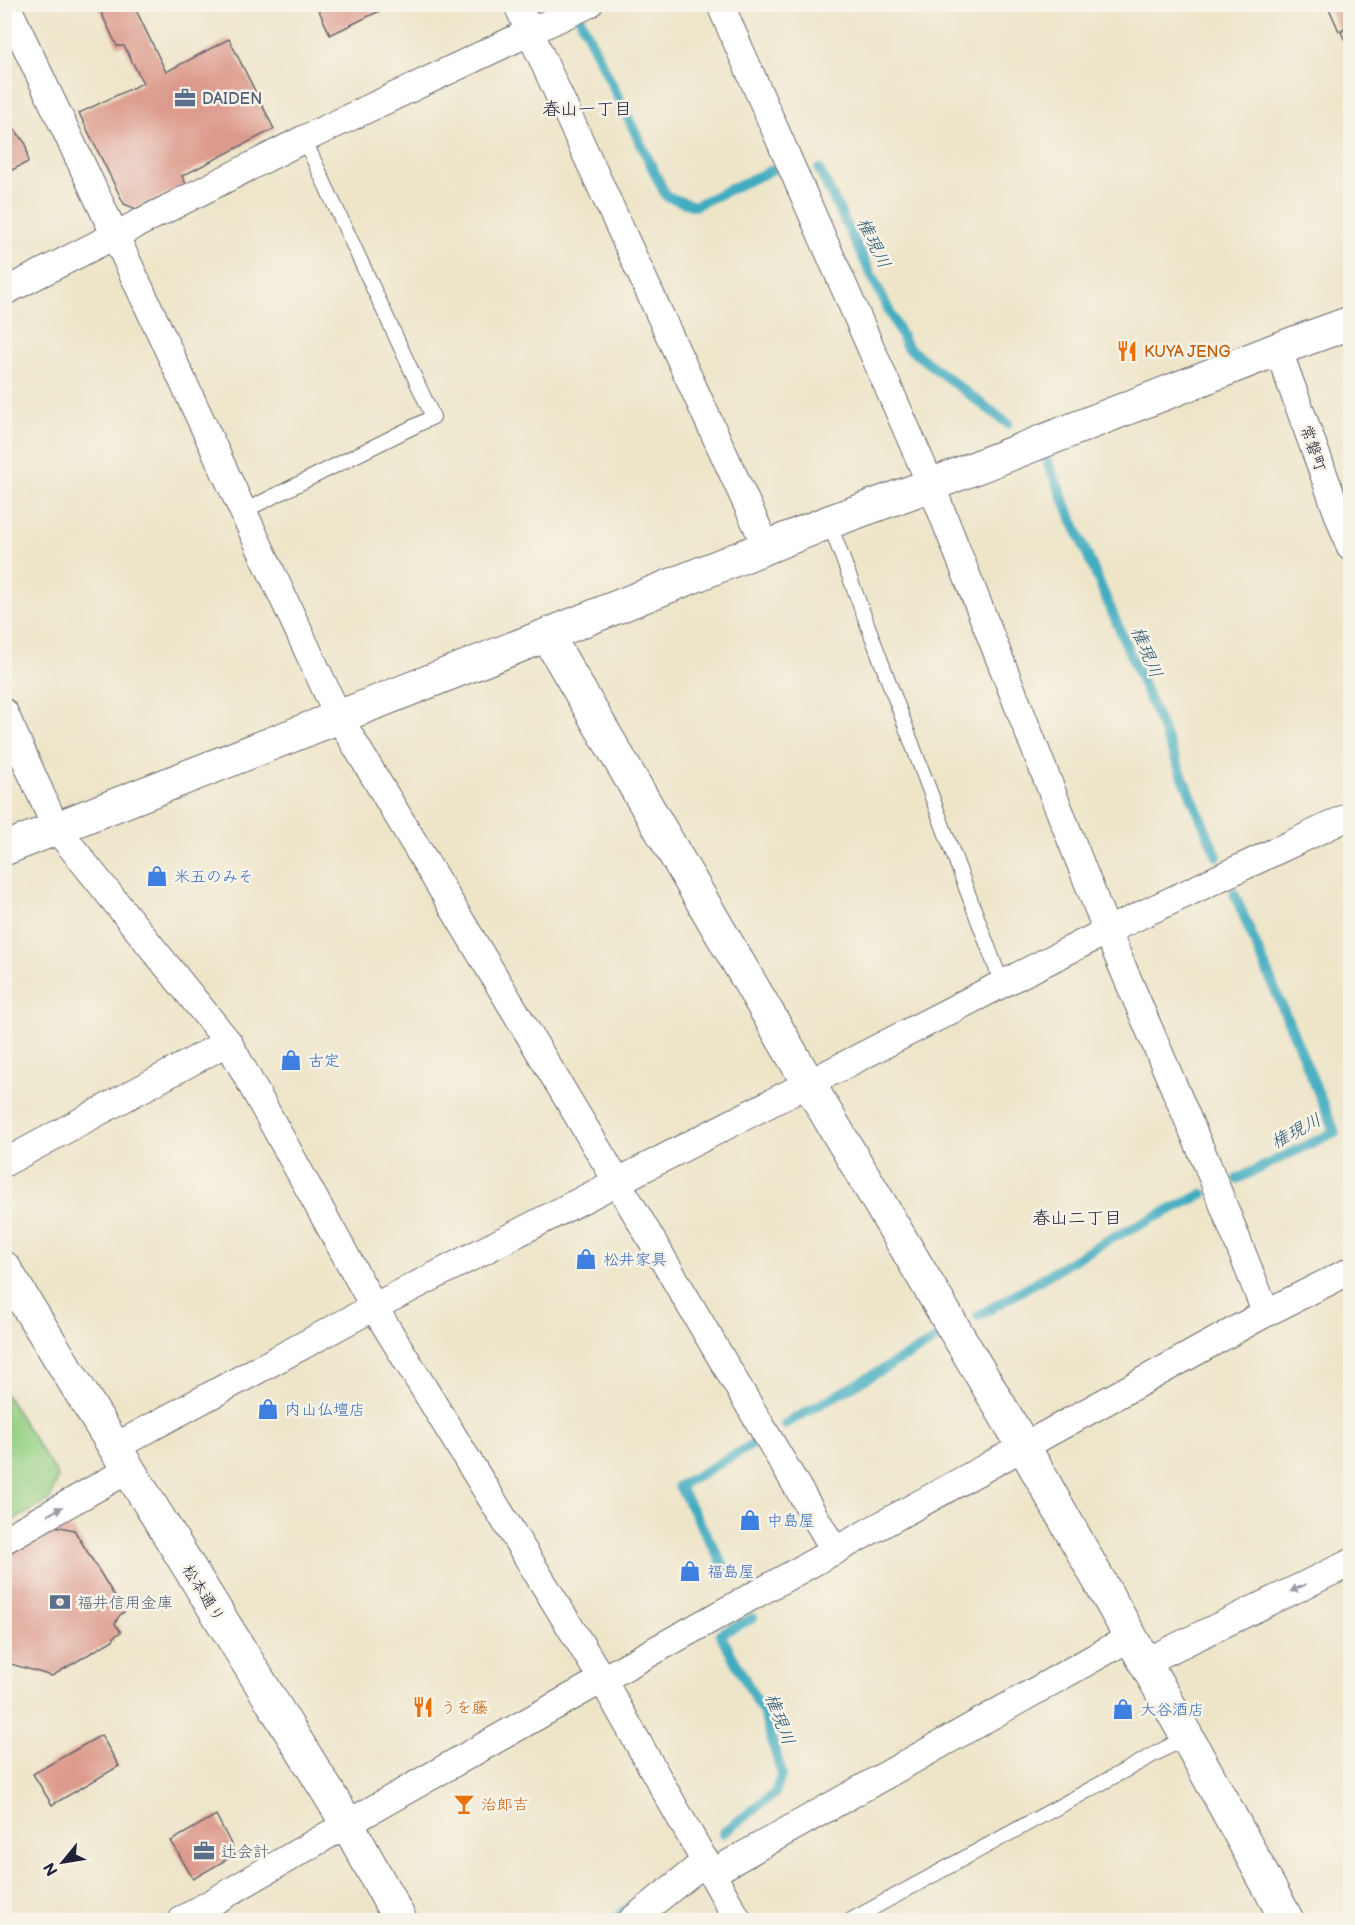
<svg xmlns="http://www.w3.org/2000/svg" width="1355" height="1925" viewBox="0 0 1355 1925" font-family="'Balsamiq Sans','Klee One',sans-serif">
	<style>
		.green { fill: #97d185; stroke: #5c7a60; stroke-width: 1.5 }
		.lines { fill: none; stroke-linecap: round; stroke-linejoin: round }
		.stream { stroke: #41acc0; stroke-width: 10 }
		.building { fill: #dc9a8c }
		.service-casing { stroke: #69666d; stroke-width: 16 }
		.minor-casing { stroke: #69666d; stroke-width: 29 }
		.tertiary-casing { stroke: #69666d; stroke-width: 35 }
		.service { stroke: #fff; stroke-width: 14 }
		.minor { stroke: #fff; stroke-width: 27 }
		.tertiary { stroke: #fff; stroke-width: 33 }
		.oneway { fill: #9c9ca7 }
		.labels { text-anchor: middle; stroke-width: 5; stroke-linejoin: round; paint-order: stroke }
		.service-label { font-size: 16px; fill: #4e5e75; stroke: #f7f3e8; text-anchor: start }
		.food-label { font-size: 16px; fill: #c56008; stroke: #f7f3e8; text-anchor: start }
		.street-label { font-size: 16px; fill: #22223b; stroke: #f7f3e8 }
		.shop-label { font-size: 16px; fill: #366cbe; stroke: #f7f3e8; text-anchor: start }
		.neighbourhood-label { font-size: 18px; fill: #22223b; stroke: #f7f3e8 }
		.water-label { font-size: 18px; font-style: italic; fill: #2e5970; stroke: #f7f3e8 }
	</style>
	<rect width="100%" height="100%" fill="#f7f3e8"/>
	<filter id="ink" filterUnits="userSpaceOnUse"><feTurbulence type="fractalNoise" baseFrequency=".0167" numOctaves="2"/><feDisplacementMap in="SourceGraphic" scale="12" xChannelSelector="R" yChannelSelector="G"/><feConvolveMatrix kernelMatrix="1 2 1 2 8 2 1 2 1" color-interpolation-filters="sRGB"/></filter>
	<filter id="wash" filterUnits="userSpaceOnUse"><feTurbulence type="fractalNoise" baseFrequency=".008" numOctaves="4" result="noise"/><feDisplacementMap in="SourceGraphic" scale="24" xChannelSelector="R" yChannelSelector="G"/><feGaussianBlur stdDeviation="1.35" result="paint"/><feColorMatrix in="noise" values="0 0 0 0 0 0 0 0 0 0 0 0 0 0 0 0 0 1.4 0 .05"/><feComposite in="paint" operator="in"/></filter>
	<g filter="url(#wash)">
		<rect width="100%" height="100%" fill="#eee5c9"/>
		<path class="green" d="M4,1392l54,84 -8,24 -46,25z"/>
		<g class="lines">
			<g class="stream">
				<path d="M576,10l90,186 28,10 78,-36"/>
				<path d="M819,169l88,178 101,77"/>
				<path d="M1047,461l170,395"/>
				<path d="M1234,893l101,239 -98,47"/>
				<path d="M978,1316l130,-76 95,-46"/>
				<path d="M785,1424l152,-85"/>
				<path d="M729,1575l-50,-89 73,-41"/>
				<path d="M723,1833l52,-40 7,-19 -18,-60 -44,-80 33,-16"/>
				<path d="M613,1920l17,-13"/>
			</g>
		</g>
		<g id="blocks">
			<g class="building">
				<path d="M97,4h36l33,68 63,-33 45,90 -92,47 4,8 -50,25 -12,-5 -45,-91 64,-30 -19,-37h-7z"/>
				<path d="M316,4h78l-64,31z"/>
				<path d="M1327,4h23v21l-11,6z"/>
				<path d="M1350,27v24l-9,-19z"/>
				<path d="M9,122l17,22 2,18 -24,12v-50z"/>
				<path d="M55,1526l19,4 43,70 -2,4 7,2 3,5 -6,5 -4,8 6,8 -6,4 -2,4 -61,36 -48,-14v-106z"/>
				<path d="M101,1735l18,31 -67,39 -19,-31z"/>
				<path d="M216,1815l20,39 -43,25 -22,-38z"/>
			</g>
		</g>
	</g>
	<g filter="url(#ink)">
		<use href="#blocks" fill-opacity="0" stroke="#69666d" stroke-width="1.5"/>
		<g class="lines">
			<defs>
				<g id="service">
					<path d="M242,512l191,-95 -129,-278"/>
					<path d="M829,522l173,462"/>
					<path d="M851,1920l335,-183"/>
				</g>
				<g id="minor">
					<path d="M6,4l109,231 223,481 280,467 217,368"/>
					<path d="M517,4l250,544"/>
					<path d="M720,4l211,481 176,446 100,233 59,149"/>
					<path d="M4,292l300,-153 285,-135"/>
					<path d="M1278,349l72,198"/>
					<path d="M4,712l52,116 172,214 146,265 228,372 136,241"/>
					<path d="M4,1163l224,-121"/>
					<path d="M115,1447l259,-140 628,-323 105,-53 243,-115"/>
					<path d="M4,1540l124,-70"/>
					<path d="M1145,1662l205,-99"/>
					<path d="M712,1873l419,-236"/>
					<path d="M182,1920c357,-210 721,-406 1084,-607l84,-42"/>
					<path d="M632,1920l74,-59"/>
				</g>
				<g id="tertiary">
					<path d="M547,635l262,449 215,363 163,290 100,183"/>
					<path d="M4,849l543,-214 282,-113 102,-37 347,-136 72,-26"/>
					<path d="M4,1268l343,555 53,97"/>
				</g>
			</defs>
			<use href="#service" class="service-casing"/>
			<use href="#minor" class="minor-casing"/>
			<use href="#tertiary" class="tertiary-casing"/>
			<use href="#service" class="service"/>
			<use href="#minor" class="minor"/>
			<use href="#tertiary" class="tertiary"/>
		</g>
		<defs><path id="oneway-solid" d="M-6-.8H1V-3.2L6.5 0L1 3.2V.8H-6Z" transform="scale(1.5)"/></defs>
		<g class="oneway">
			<use href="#oneway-solid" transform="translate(55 1511) rotate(-30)"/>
			<use href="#oneway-solid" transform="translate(1298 1588) rotate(154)"/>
		</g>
	</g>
	<defs>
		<symbol id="office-bare" viewBox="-9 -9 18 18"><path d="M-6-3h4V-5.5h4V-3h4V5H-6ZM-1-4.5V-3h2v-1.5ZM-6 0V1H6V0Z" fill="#5c6f8a" stroke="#f7f3e8" stroke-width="2.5" paint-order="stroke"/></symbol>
		<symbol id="restaurant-bare" viewBox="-9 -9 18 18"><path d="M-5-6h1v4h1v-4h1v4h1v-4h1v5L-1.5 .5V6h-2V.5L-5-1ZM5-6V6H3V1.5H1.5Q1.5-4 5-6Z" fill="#e8710a" stroke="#f7f3e8" stroke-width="2.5" paint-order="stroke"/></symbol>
		<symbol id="shop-bare" viewBox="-9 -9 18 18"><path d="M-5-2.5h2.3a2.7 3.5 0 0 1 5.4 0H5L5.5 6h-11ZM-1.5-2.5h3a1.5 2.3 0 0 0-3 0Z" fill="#3f7fe0" stroke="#f7f3e8" stroke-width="2.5" paint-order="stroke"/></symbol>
		<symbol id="bank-bare" viewBox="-9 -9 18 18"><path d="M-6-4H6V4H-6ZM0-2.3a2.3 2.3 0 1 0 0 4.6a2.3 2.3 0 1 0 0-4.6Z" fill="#5c6f8a" stroke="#f7f3e8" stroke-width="2.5" paint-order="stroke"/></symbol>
		<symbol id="bar-bare" viewBox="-9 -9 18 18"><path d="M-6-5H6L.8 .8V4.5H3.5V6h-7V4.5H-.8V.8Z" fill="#e8710a" stroke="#f7f3e8" stroke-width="2.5" paint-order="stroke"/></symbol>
	</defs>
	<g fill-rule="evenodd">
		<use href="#office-bare" x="170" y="83" width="30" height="30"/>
		<use href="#restaurant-bare" x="1112" y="336" width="30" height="30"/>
		<use href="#shop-bare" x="142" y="861" width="30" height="30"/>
		<use href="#shop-bare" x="276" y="1045" width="30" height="30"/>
		<use href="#shop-bare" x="571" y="1244" width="30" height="30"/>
		<use href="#shop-bare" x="253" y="1394" width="30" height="30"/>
		<use href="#shop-bare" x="735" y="1505" width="30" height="30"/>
		<use href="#shop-bare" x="675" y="1556" width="30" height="30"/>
		<use href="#bank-bare" x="45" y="1587" width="30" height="30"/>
		<use href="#restaurant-bare" x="408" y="1692" width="30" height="30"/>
		<use href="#shop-bare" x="1108" y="1694" width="30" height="30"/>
		<use href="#bar-bare" x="449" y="1789" width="30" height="30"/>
		<use href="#office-bare" x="189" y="1836" width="30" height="30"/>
	</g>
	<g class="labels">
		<g class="service-label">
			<text x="202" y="104">DAIDEN</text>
			<text x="77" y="1608">福井信用金庫</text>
			<text x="221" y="1857">辻会計</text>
		</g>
		<g class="food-label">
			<text x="1144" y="357">KUYA JENG</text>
			<text x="440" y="1713">うを藤</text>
			<text x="481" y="1810">治郎吉</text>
		</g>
		<g class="street-label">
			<text transform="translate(1314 448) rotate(70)" y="6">常磐町</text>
			<text transform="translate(204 1593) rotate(58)" y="6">松本通り</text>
		</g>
		<g class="shop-label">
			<text x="174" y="882">米五のみそ</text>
			<text x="308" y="1066">古定</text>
			<text x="603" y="1265">松井家具</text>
			<text x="285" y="1415">内山仏壇店</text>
			<text x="767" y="1526">中島屋</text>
			<text x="707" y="1577">福島屋</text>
			<text x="1140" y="1715">大谷酒店</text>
		</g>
		<g class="neighbourhood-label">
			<text x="587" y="115">春山一丁目</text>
			<text x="1077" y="1224">春山二丁目</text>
		</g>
		<g class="water-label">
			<text transform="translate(874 243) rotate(64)" y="6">権現川</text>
			<text transform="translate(1147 652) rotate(67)" y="6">権現川</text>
			<text transform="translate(1296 1131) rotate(-28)" y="6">権現川</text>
			<text transform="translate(780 1719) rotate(69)" y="6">権現川</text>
		</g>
	</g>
	<rect width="1355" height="1925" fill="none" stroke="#f7f3e8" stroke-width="24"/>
	<g transform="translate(63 1862) rotate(240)" stroke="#f7f3e8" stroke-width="4.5" paint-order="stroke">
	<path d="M0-4.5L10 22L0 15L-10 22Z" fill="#22223b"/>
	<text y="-9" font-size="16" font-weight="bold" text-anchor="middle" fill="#22223b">N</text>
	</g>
</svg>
